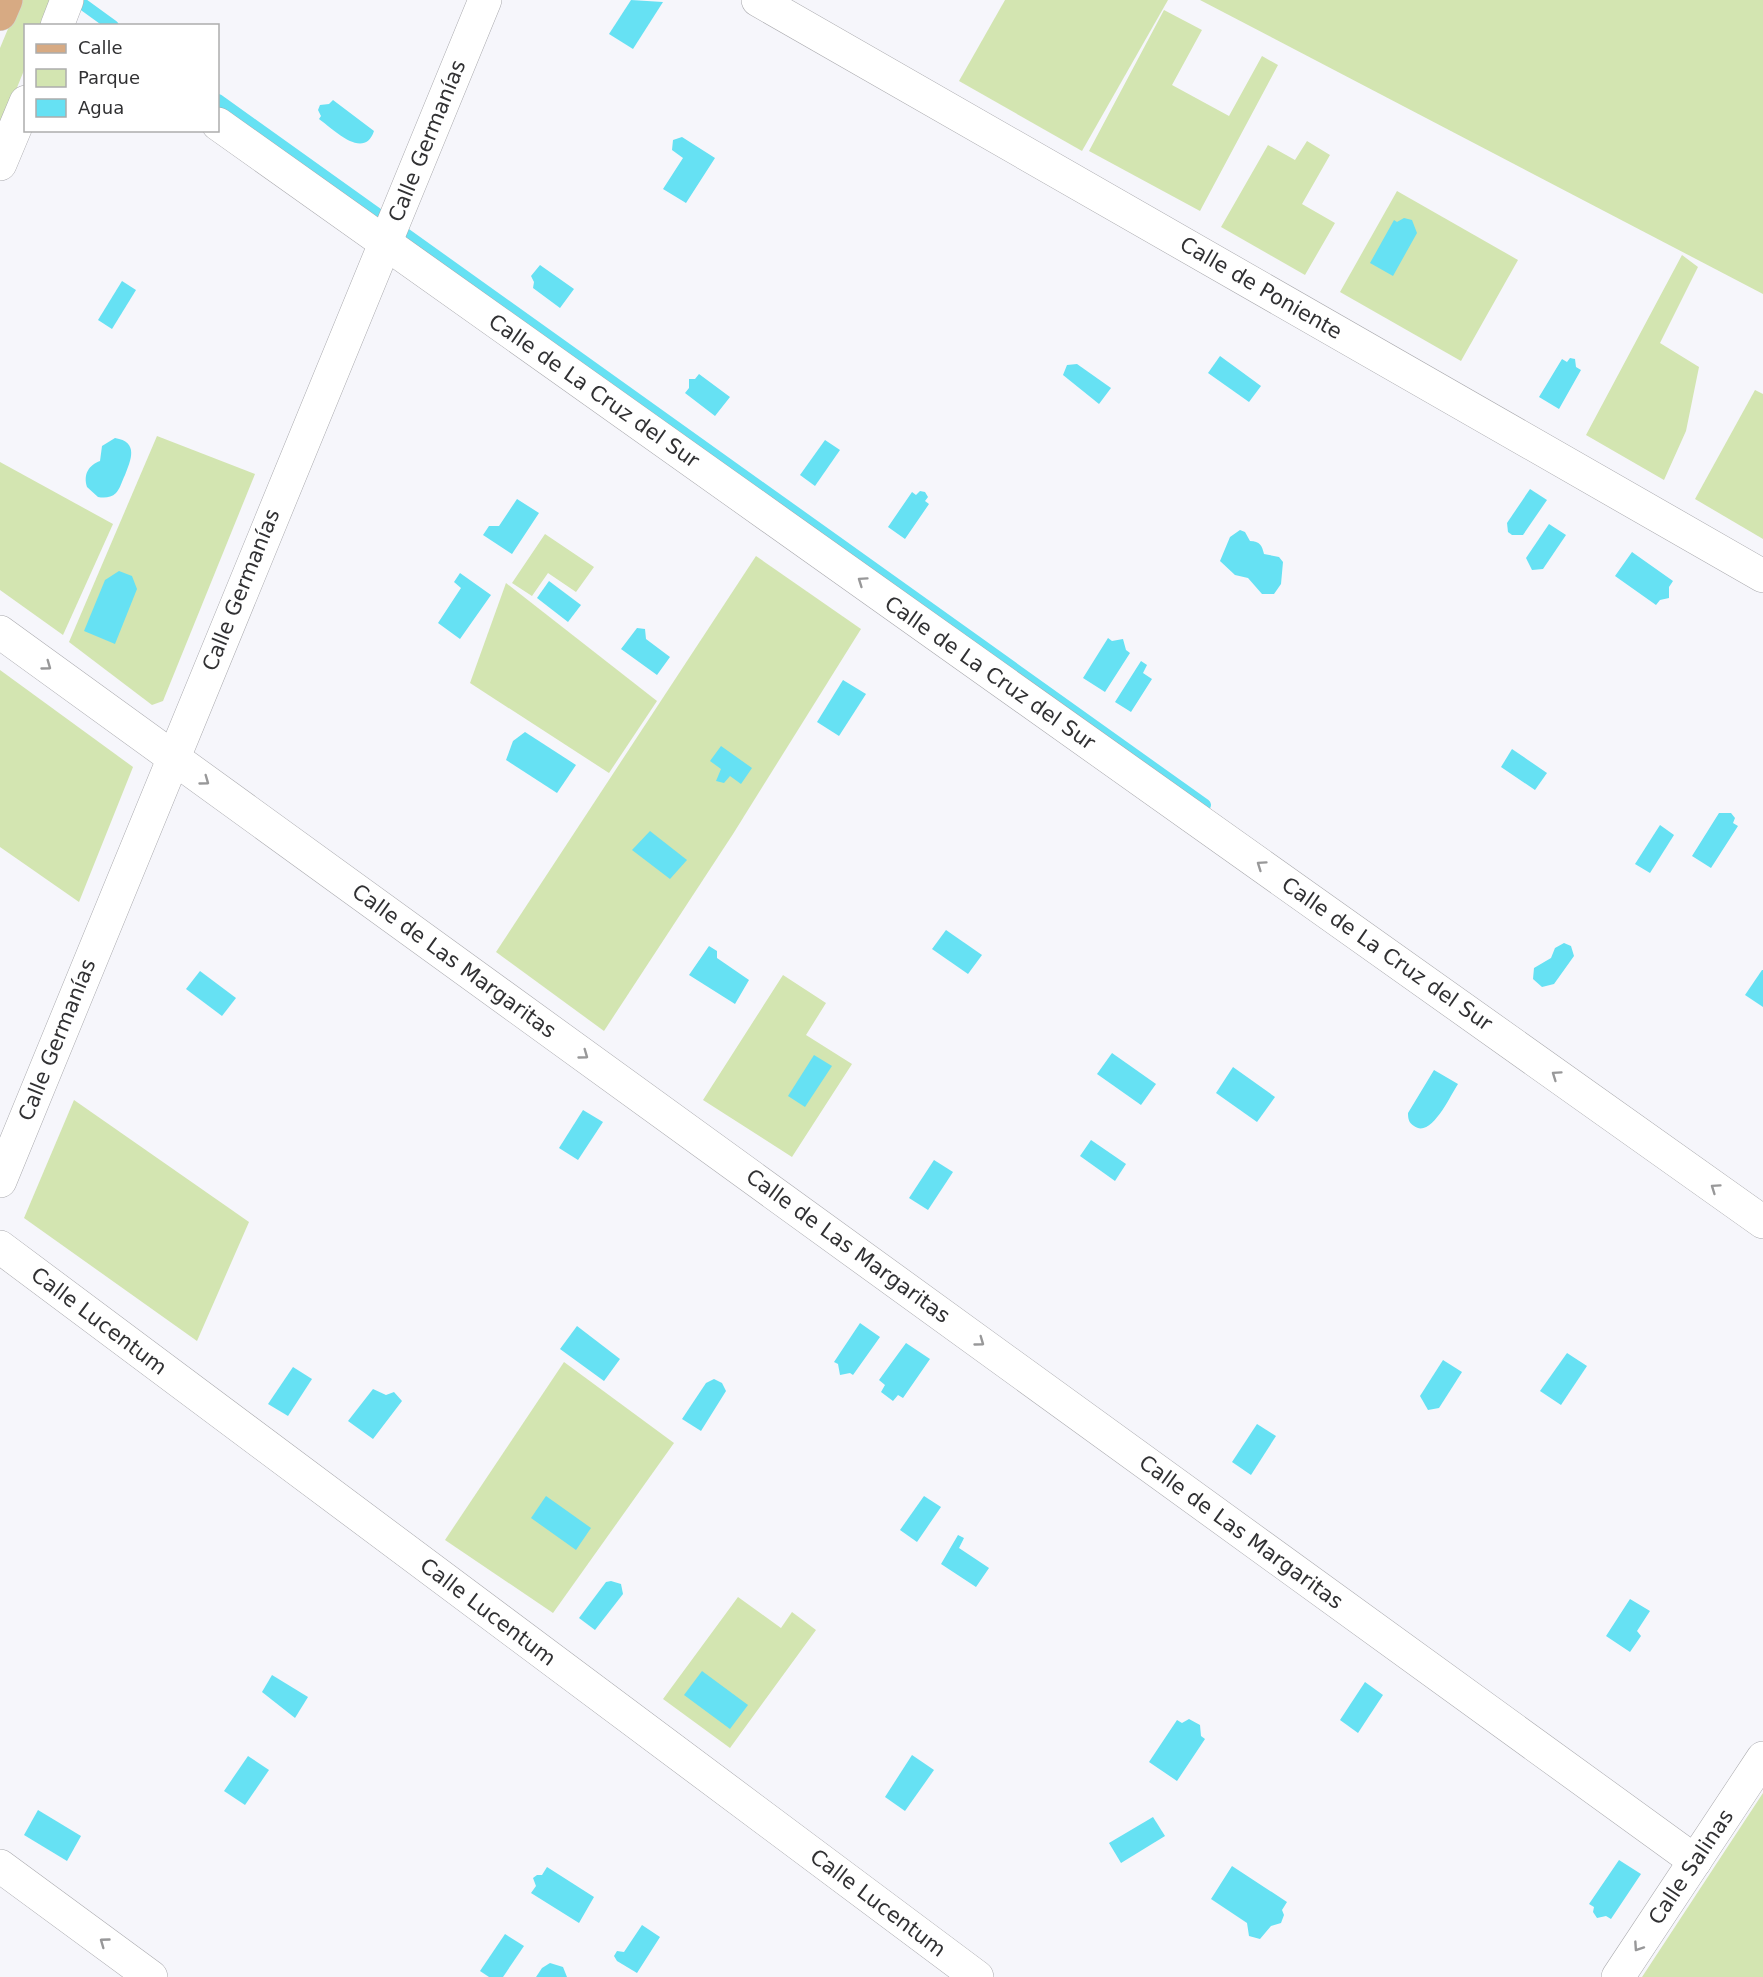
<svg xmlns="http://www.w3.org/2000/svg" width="1763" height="1977" viewBox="0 0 1763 1977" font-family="'DejaVu Sans',sans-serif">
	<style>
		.green { fill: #d3e5b1 }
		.water { fill: #66e1f3 }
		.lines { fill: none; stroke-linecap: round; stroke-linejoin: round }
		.stream { stroke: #66e1f3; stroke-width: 12 }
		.minor-casing { stroke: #aaaaae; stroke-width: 34 }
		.major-casing { stroke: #d2d2d2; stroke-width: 34 }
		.minor { stroke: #fff; stroke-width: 33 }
		.major { stroke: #d7aa83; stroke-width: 33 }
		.oneway { stroke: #989899 }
		.labels { text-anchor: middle; stroke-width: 6; stroke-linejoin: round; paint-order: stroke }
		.street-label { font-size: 21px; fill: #313133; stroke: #fff }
	</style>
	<rect width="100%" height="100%" fill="#f6f6fb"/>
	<g class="green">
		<path d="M20,0h33l-10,25 -17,1 -1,42 -25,61v-81z"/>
		<path d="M1005,0h163l-86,151 -123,-70z"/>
		<path d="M1200,0h563v294z"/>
		<path d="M1164,10l38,20 -30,55 57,31 33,-60 16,9 -78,146 -111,-60z"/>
		<path d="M1307,141l23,14 -28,49 33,19 -30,52 -84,-48 47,-82 27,15z"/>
		<path d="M1397,191l121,69 -57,101 -121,-69z"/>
		<path d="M1682,255l16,12 -38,76 39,24 -13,64 -22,49 -78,-45z"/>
		<path d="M1755,390l8,4v145l-68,-40z"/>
		<path d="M157,436l98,38 -92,227 -11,4 -83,-63z"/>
		<path d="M0,462l113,62 -50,111 -63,-45z"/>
		<path d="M545,534l49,33 -18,25 -28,-19 -16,23 -20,-13z"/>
		<path d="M756,556l105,73 -128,205 -129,197 -108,-79z"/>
		<path d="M506,583l151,118 -48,72 -139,-90z"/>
		<path d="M0,670l133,97 -54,135 -79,-55z"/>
		<path d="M783,975l43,28 -20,32 46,29 -60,93 -89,-57z"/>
		<path d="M74,1100l175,122 -52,119 -173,-123z"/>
		<path d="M564,1362l110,81 -121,170 -108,-73z"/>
		<path d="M738,1597l43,31 11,-16 24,18 -86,118 -67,-49z"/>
		<path d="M1763,1793v184h-121z"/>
	</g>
	<g class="water">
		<path d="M631,0l32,2 -30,47 -24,-15z"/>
		<path d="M333,100l41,31c-10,30 -41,-2 -55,-12l2,-3 -3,-6 2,-5 9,-1z"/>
		<path d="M682,137l33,21 -29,45 -23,-14 20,-31 -11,-8 1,-10z"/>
		<path d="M1404,218l8,2 5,13 -24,43 -23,-13 24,-43 3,2z"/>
		<path d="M540,265l34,24 -14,19 -27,-20 1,-6 -3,-6z"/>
		<path d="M122,281l14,9 -24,39 -14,-9z"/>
		<path d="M1220,356l41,30 -12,16 -41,-29z"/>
		<path d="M1570,358l5,1 1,8 5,3 -22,39 -20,-12 23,-38 5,3z"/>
		<path d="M1077,364l34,24 -12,16 -36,-29 4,-10z"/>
		<path d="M699,374l31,23 -15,19 -30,-23 4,-5v-9h6z"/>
		<path d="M115,438c24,4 16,22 10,37 -3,6 -5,14 -9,18 -5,5 -12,5 -18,4l-11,-10c-4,-13 2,-22 13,-26l2,-15z"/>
		<path d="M825,440l15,10 -25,36 -15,-11z"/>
		<path d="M1530,489l17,11 -24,35h-11l-4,-3 -1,-9z"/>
		<path d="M920,491l5,1 3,5 -3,4 4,3 -24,35 -17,-12 24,-35 4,3z"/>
		<path d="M517,499l22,14 -27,41 -29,-19 6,-9h10z"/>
		<path d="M1549,524l17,11 -23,34 -11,1 -6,-12z"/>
		<path d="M1240,530l5,2 5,9c10,0 12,5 14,13l15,3 4,5 -2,22 -7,10h-12l-14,-16 -13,-3 -15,-14 10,-24z"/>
		<path d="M1632,552l41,29 -4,6v11l-9,2 -4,5 -41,-29z"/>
		<path d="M119,571l13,5 5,13 -22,55 -31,-13 21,-51z"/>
		<path d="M460,573l31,22 -31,44 -22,-16 23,-35 -7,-6z"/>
		<path d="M549,581l32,24 -13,17 -31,-24z"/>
		<path d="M637,628l8,1 1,10 24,18 -13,18 -36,-26z"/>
		<path d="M1108,638l4,3 11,-2 3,11 4,3 -25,39 -22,-14z"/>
		<path d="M1141,661l6,4 -4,8 9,6 -21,33 -16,-10z"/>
		<path d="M843,680l23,14 -27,42 -22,-14z"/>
		<path d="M525,732l51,33 -19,28 -51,-33 7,-19z"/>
		<path d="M721,746l31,22 -11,16 -11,-8 -6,7 -8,-2 5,-12 -11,-8z"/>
		<path d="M1512,749l35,24 -12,17 -34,-23z"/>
		<path d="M1719,813h12l4,5 -2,5 5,3 -27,42 -19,-12z"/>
		<path d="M1660,825l14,10 -24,38 -15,-9z"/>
		<path d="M650,831l37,29 -17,19 -38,-29z"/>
		<path d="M946,930l36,25 -14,19 -36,-25z"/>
		<path d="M1564,943l7,3 3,10 -20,28 -12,3 -9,-8 1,-11 17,-10 4,-10z"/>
		<path d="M709,946l8,5v7l32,22 -14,24 -46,-29z"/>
		<path d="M1762,970h1v37l-18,-12z"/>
		<path d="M200,971l36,27 -14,18 -36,-27z"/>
		<path d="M1112,1053l44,31 -15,21 -44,-31z"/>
		<path d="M814,1055l18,11 -27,41 -17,-11z"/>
		<path d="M1233,1067l42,30 -18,25 -41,-29z"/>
		<path d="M1434,1070l24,14c-8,12 -27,55 -44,42 -5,-3 -6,-7 -6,-13z"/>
		<path d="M583,1110l20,12 -25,38 -19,-12z"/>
		<path d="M1091,1140l35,24 -11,17 -35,-25z"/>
		<path d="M934,1160l19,12 -25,38 -19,-12z"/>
		<path d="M860,1323l20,14 -27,38 -3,-2 -10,2 -2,-11 -4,-2z"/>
		<path d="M577,1326l43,33 -16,22 -44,-32z"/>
		<path d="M906,1343l24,16 -27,39 -5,-3 -5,6 -12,-9 4,-7 -6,-5z"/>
		<path d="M1567,1353l20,13 -26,39 -21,-14z"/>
		<path d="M1443,1360l19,12 -23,36 -11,2 -8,-14z"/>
		<path d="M293,1367l19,12 -24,37 -20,-12z"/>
		<path d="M714,1379l8,4 4,8 -25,40 -19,-12 24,-36z"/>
		<path d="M373,1389l13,6 8,-3 8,9 -29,38 -25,-18z"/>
		<path d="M1257,1424l19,12 -25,39 -19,-13z"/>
		<path d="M546,1496l45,32 -15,22 -45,-32z"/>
		<path d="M924,1496l17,11 -24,35 -17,-12z"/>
		<path d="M958,1535l6,3 -5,10 30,20 -13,19 -35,-23z"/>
		<path d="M611,1581l10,3 2,10 -28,36 -16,-12 27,-36z"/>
		<path d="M1630,1599l20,12 -13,20 4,5 -11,16 -24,-16z"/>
		<path d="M702,1671l46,34 -18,24 -46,-34z"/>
		<path d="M272,1675l36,22 -13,21 -33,-26z"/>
		<path d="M1365,1682l18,13 -25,38 -18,-13z"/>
		<path d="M1189,1719l11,6 1,11 4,3 -28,42 -28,-19 28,-42 5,3z"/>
		<path d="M912,1755l22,15 -29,41 -20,-14z"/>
		<path d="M248,1756l21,14 -24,35 -21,-14z"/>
		<path d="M38,1810l43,26 -14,25 -43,-26z"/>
		<path d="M1153,1817l12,19 -44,27 -12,-20z"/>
		<path d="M1619,1860l22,14 -30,45 -5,-3 -9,2 -4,-6 1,-5 -5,-3z"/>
		<path d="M1232,1866l55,36 -5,8 2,5 -3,8 -10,3 -11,13 -11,-3 -2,-13 -36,-24z"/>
		<path d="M547,1867l47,30 -15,26 -48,-30 5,-7 -3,-8 4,-3h5z"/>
		<path d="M642,1925l18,12 -23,36 -20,-12 -3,-5 3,-5 7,1z"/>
		<path d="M505,1934l19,12 -21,31h-14l-9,-6z"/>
		<path d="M550,1963l13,4 4,10h-31l6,-9z"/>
	</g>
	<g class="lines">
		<g class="stream">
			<path d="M77,0l36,26"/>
			<path d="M218,100l987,705"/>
		</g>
		<defs>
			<g id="minor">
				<path d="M758,0l1005,576"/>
				<path d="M57,26l10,-26"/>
				<path d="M218,124l1545,1098"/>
				<path d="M0,164l26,-62"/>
				<path d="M0,632l1695,1229"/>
				<path d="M0,1181l485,-1181"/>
				<path d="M0,1247l977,730"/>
				<path d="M0,1866l151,111"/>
				<path d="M1618,1977l145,-219"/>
			</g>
			<path id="major" d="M0,14l6,-14"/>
		</defs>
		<use href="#minor" class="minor-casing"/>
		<use href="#major" class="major-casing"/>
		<use href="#minor" class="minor"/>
		<use href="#major" class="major"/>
	</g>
	<defs><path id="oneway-chevron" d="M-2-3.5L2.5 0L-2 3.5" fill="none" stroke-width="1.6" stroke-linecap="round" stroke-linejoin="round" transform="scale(1.5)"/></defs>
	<g class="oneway">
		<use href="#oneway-chevron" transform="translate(862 581) rotate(-145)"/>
		<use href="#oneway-chevron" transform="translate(47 666) rotate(36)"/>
		<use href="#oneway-chevron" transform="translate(205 781) rotate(36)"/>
		<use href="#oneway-chevron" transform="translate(1261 865) rotate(-145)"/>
		<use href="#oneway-chevron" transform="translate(584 1055) rotate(36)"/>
		<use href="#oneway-chevron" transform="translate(1556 1075) rotate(-145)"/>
		<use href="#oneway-chevron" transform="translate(1715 1188) rotate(-145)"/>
		<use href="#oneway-chevron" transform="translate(980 1342) rotate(36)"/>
		<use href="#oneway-chevron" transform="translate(104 1942) rotate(-144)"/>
		<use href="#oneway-chevron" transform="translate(1638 1947) rotate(124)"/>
	</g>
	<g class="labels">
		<g class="street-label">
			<text transform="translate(427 141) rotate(-68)" y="7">Calle Germanías</text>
			<text transform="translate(1261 288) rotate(30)" y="7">Calle de Poniente</text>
			<text transform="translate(594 391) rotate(35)" y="7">Calle de La Cruz del Sur</text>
			<text transform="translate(241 590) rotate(-68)" y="7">Calle Germanías</text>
			<text transform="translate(990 673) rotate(35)" y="7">Calle de La Cruz del Sur</text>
			<text transform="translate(1387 954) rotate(35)" y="7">Calle de La Cruz del Sur</text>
			<text transform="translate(454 961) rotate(36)" y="7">Calle de Las Margaritas</text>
			<text transform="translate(57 1040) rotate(-68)" y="7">Calle Germanías</text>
			<text transform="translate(848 1246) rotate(36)" y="7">Calle de Las Margaritas</text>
			<text transform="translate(99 1321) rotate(37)" y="7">Calle Lucentum</text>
			<text transform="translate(1241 1532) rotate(36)" y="7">Calle de Las Margaritas</text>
			<text transform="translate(488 1612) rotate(37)" y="7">Calle Lucentum</text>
			<text transform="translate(1691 1867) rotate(-56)" y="7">Calle Salinas</text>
			<text transform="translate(878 1903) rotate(37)" y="7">Calle Lucentum</text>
		</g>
	</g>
	<rect x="24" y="24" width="195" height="108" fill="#ffffff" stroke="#adadad" stroke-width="1.5"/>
	<rect x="36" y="44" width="30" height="9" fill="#d7aa83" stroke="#adadad" stroke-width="1.5"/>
	<text x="78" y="54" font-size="18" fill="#313133">Calle</text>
	<rect x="36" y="69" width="30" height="18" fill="#d3e5b1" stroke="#adadad" stroke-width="1.5"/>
	<text x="78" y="84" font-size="18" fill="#313133">Parque</text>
	<rect x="36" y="99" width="30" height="18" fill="#66e1f3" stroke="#adadad" stroke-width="1.5"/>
	<text x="78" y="114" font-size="18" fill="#313133">Agua</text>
</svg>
